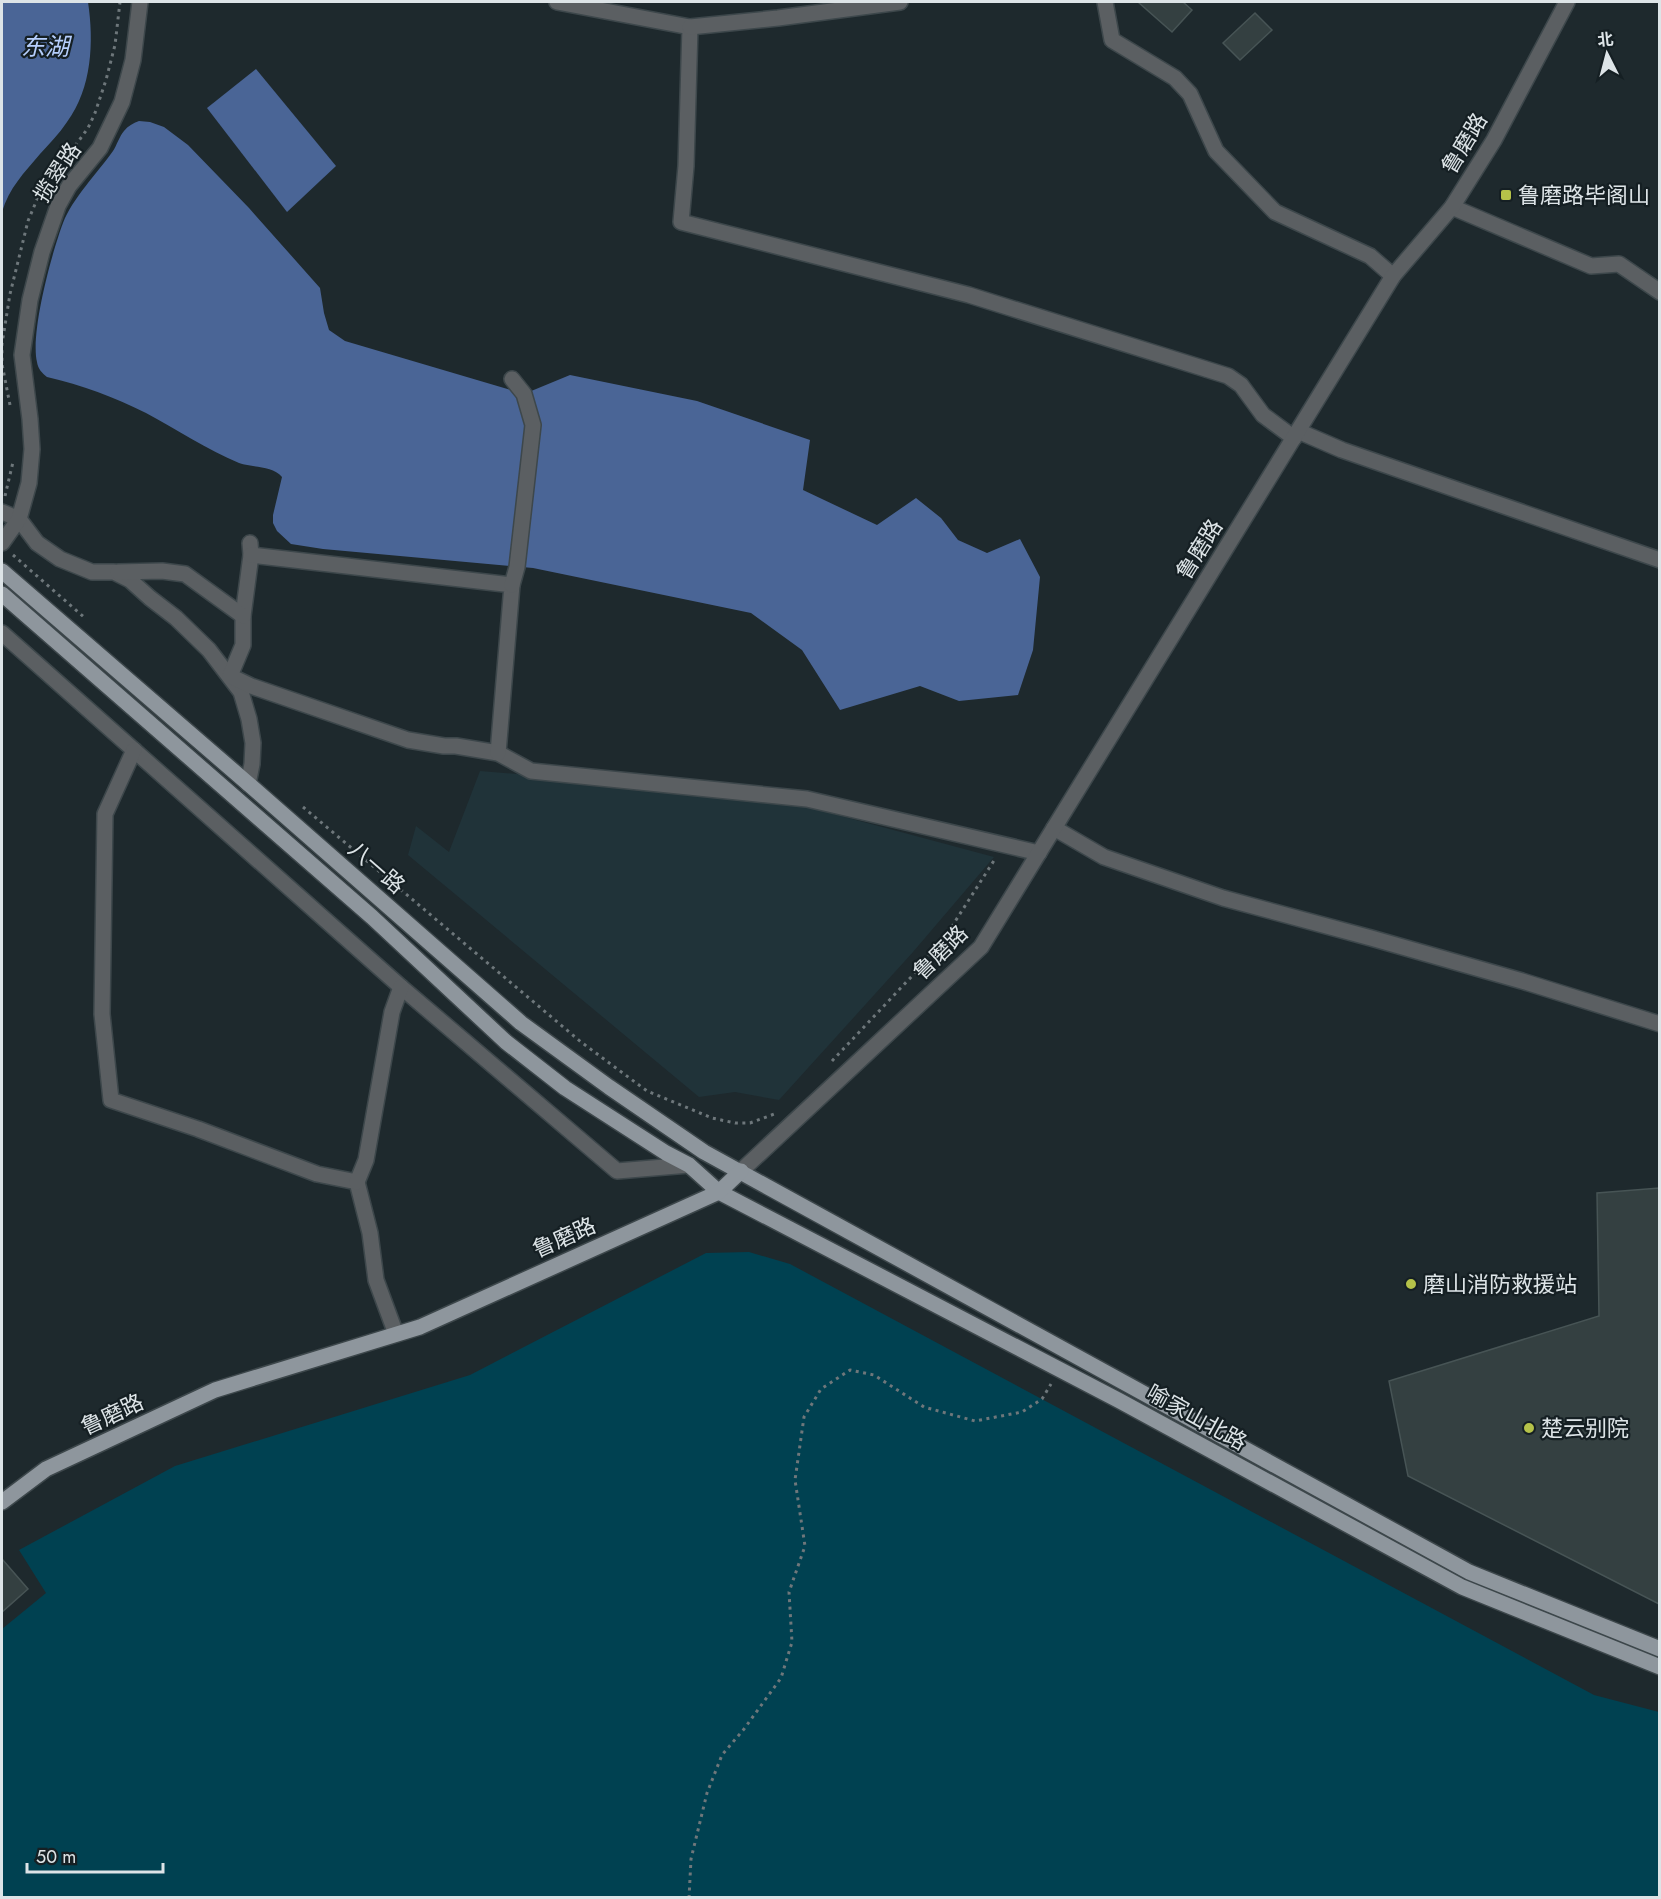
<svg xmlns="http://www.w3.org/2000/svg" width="1661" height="1899" viewBox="0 0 1661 1899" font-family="Jost,'Noto Sans SC',sans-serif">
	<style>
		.built { fill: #203339 }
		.green { fill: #004151 }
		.water { fill: #4a6596 }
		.building { fill: #344041; stroke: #475455; stroke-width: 1.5 }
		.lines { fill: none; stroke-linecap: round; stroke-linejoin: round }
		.minor-casing { stroke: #3d474b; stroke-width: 18 }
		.major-casing { stroke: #3d474b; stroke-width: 18 }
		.path { stroke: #6e777b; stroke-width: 3; stroke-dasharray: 3 4.5; stroke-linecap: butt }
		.minor { stroke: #5b5f62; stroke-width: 15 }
		.major { stroke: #8e969d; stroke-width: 15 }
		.poi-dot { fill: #b5c249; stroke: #151f23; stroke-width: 2 }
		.labels { text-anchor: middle; stroke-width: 4.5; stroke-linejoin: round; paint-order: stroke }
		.street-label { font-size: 22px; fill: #dde4e7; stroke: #151f23 }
		.poi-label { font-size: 22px; fill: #dde4e7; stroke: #151f23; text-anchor: start }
		.water-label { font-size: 24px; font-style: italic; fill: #b6cffd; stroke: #151f23 }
	</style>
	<rect width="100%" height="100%" fill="#1e292d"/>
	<path class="built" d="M480,771l279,23 235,63 -81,95 -134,148 -44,-8 -36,5 -291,-242 8,-29 33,26z"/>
	<path class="green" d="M749,1252l41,12 804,431 65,17v185h-1657v-268l44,-36 -27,-43 156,-84 295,-91 236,-122z"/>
	<g class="water">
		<path d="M2,2h86c6,40 4,86 -21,120 -8,12 -18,22 -27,32 -16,19 -31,34 -38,58z"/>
		<path d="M256,69l80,97 -49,46 -80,-104z"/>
		<path d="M139,121l11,1 14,5 24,18 61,63 71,80 4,25 5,17 16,11 179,53 46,-19 127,26 113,39 -7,50 74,35 39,-27 25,20 17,22 29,13 33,-14 20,38 -7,73 -15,45 -59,6 -39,-15 -80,24 -38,-60 -51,-37 -218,-45 -210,-19 -32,-5 -14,-13 -4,-8v-8l9,-38c-10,-12 -29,-9 -43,-14 -31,-13 -63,-34 -93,-50 -32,-16 -64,-28 -99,-36 -5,-4 -9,-8 -10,-15 -7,-29 15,-110 26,-139 9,-24 35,-51 50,-72 4,-6 6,-14 11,-20 4,-5 9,-8 15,-10z"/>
	</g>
	<g class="building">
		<path d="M1138,2h45l9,8 -20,22z"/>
		<path d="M1255,13l17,17 -32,30 -17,-17z"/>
		<path d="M1659,1188v416l-251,-128 -19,-95 210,-65 -2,-123z"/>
		<path d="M2,1559l26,30 -26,23z"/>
	</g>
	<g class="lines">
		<defs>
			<g id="minor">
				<path d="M557,2l133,25 -4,139 -5,56 288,73 259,81 13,9 22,30 31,23"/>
				<path d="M1105,2l7,38 63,38 15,16 26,57 59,61 95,44 23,20"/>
				<path d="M690,27l88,-9 122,-16"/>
				<path d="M1452,207l139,59 28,-2 41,28"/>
				<path d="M1298,431l44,19 318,110"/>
				<path d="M2,512l17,7 18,24 23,16 32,13h22l16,8 20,18 26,20 33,32 32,42 8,27 4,24 -1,21 -4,20"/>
				<path d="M2,543l17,-24 10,-36 3,-34 -2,-30 -8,-64 8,-55 12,-48 16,-46 11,-20 31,-38 22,-46 11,-42 7,-58"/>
				<path d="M250,543l1,12 -8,61v29l-13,31 21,10 157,54 36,6h12l42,7 33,18 276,28 232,54"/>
				<path d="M251,555l261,30 -14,168"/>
				<path d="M118,572l44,-1 23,3 58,42"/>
				<path d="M512,585l5,-18 16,-142 -9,-31 -12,-15"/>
				<path d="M2,633l399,354 216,184 72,-6"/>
				<path d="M134,750l-29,64 -3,200 9,86 87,29 119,45 40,8 13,51 6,47 20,54"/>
				<path d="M1054,828l50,29 119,41 148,40 151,43 138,43"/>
				<path d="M741,1171l240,-224 412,-671 59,-69 42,-67 73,-138"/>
				<path d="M357,1182l9,-22 26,-148 9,-25"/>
			</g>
			<g id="major">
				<path d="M2,571l250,216 269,236 88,64 95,65 765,420 191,77"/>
				<path d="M2,594l370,323 134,125 59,46 101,65 23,12 30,27 401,209 342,186 198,80"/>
				<path d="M2,1502l44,-33 169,-79 205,-63 299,-135 22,-21"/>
			</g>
		</defs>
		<use href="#minor" class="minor-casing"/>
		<use href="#major" class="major-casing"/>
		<g class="path">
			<path d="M10,405l-8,-41v-20l8,-50 18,-73 15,-36 32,-39 13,-18 7,-15 11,-33 9,-35 5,-43"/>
			<path d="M5,496l8,-34"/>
			<path d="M13,555l72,63"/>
			<path d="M303,807l278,235 66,49 65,27 23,5h15l27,-10"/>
			<path d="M832,1061l81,-86 36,-44 46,-72"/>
			<path d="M689,1898l2,-39 16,-66 15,-38 22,-26 37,-51 11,-36 -3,-50 16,-46 -10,-66 9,-63 17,-28 29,-19 24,5 50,32 51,14 47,-9 20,-13 9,-15"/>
		</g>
		<use href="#minor" class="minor"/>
		<use href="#major" class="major"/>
	</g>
	<g class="poi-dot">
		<rect x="1500" y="189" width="12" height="12" rx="3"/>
		<circle cx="1411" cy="1284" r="6"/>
		<circle cx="1529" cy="1428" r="6"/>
	</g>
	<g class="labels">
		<g class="street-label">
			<text transform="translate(1464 143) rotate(-59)" y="8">鲁磨路</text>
			<text transform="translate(57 172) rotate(-57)" y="8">揽翠路</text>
			<text transform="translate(1199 549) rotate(-58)" y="8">鲁磨路</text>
			<text transform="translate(377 867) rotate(41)" y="8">八一路</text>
			<text transform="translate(940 952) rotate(-45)" y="8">鲁磨路</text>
			<text transform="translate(564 1237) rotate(-24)" y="8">鲁磨路</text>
			<text transform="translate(112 1414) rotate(-25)" y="8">鲁磨路</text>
			<text transform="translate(1197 1417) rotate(29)" y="8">喻家山北路</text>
		</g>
		<g class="poi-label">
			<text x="1518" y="203">鲁磨路毕阁山</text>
			<text x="1423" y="1292">磨山消防救援站</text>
			<text x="1541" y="1436">楚云别院</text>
		</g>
		<g class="water-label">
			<text x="45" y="55">东湖</text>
		</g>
	</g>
	<rect width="1661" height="1899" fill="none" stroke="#dde4e7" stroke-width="6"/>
	<g transform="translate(1607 54) rotate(354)" stroke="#151f23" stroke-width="4.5" paint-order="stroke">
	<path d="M0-4.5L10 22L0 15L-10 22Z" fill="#dde4e7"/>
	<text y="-9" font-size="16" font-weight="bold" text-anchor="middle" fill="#dde4e7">北</text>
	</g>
	<path d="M27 1863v9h136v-9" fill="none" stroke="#dde4e7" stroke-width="3"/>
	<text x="36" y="1863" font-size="18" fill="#dde4e7" stroke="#151f23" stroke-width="4.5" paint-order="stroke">50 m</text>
</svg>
